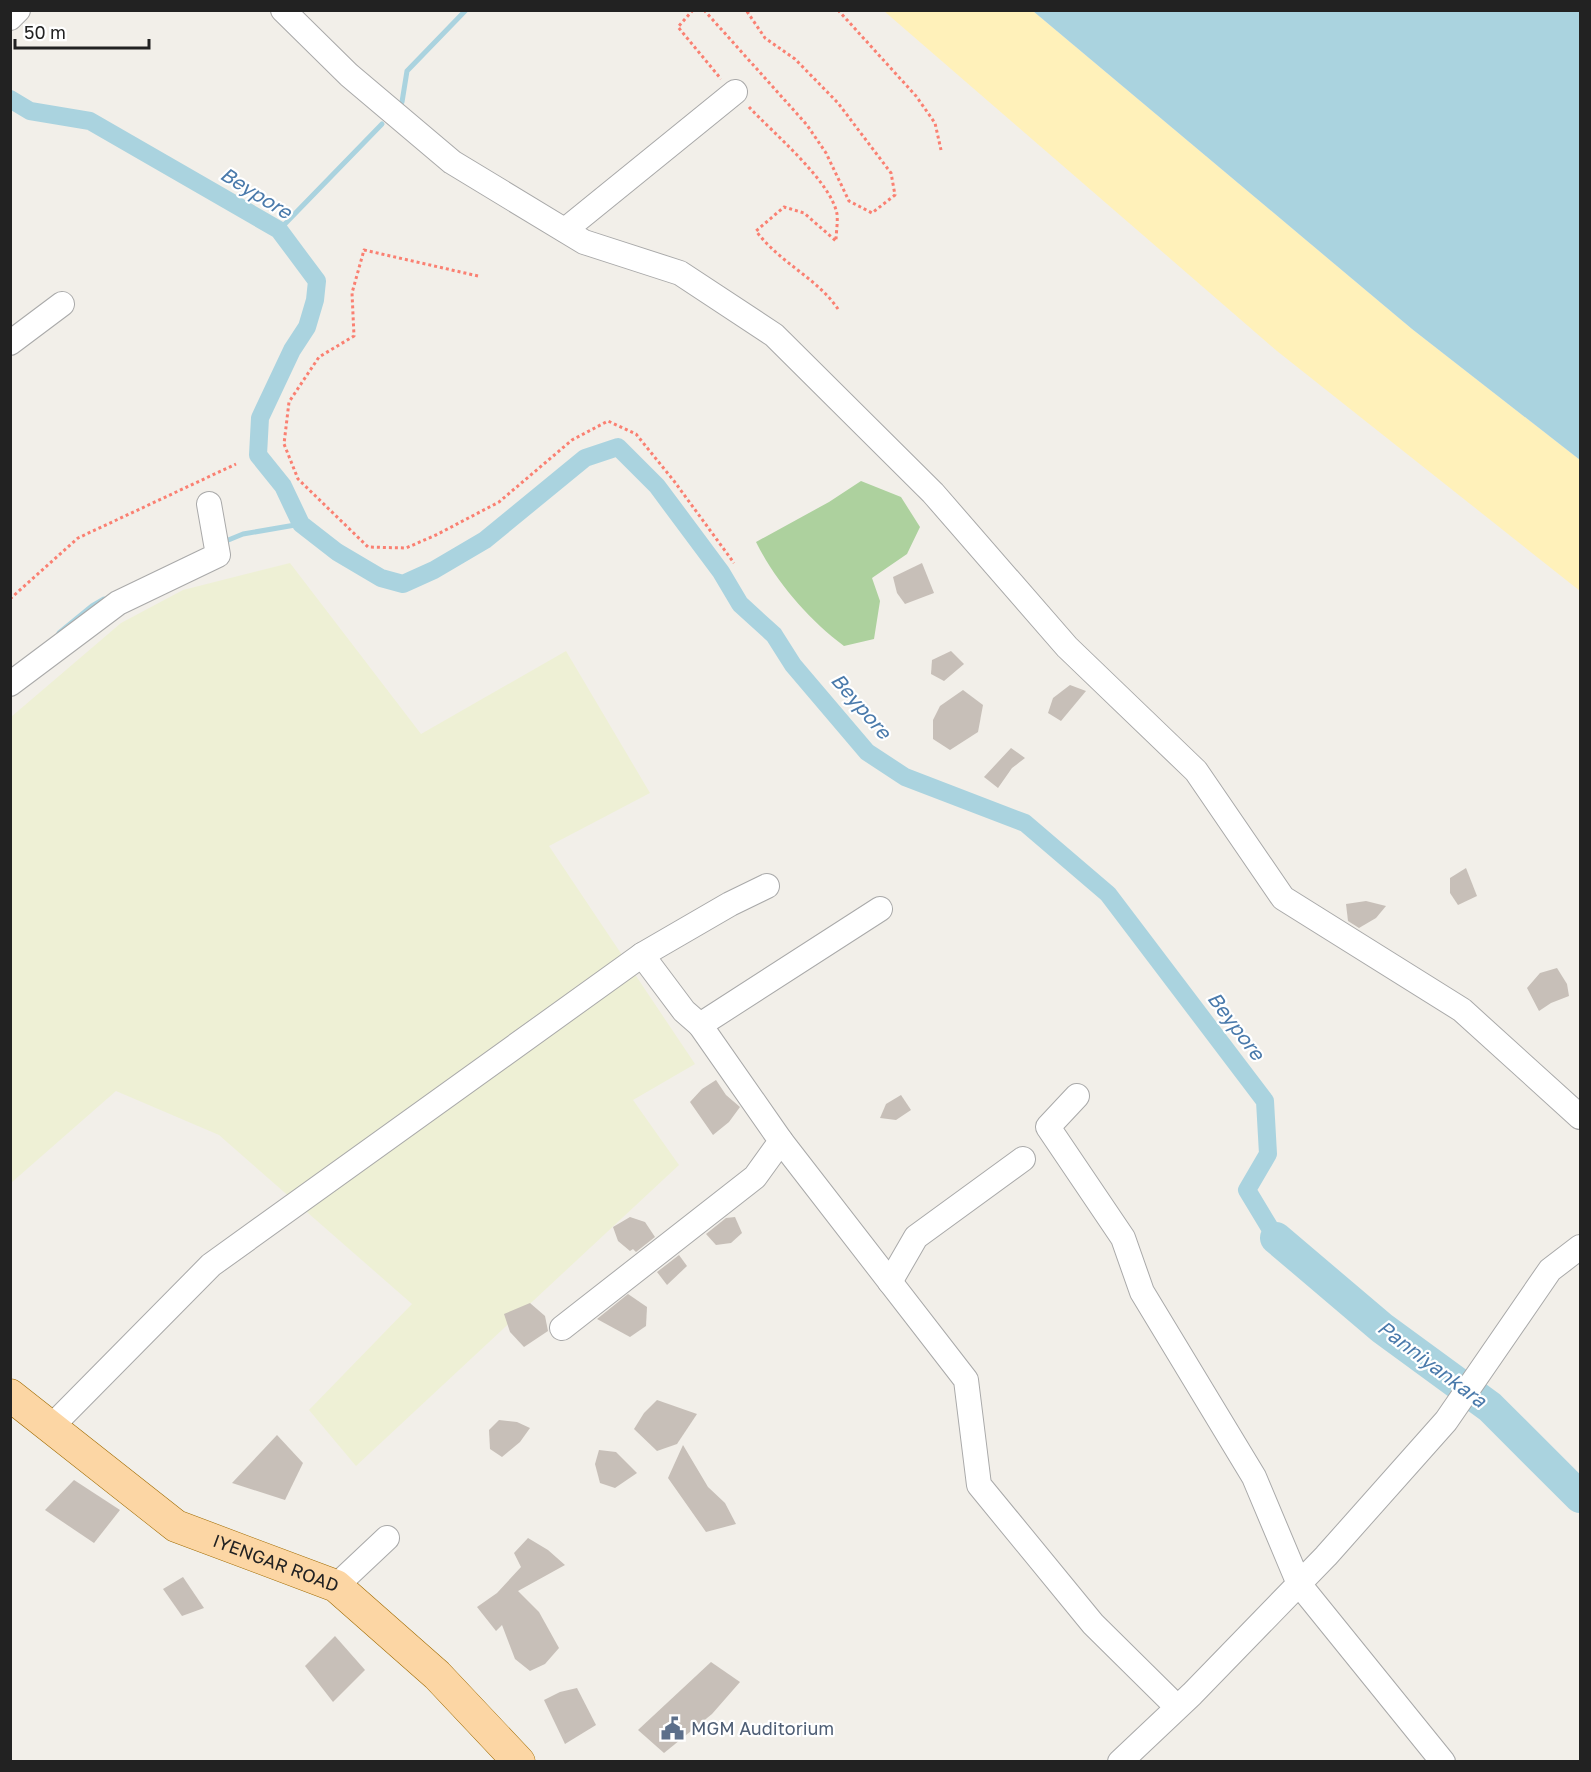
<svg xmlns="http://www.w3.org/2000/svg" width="1591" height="1772" viewBox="0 0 1591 1772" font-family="'Golos Text',sans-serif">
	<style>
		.farmland { fill: #eef0d5 }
		.forest { fill: #add19e }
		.sand { fill: #fff1ba }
		.water { fill: #aad3df }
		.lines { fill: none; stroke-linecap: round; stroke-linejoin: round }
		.stream { stroke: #aad3df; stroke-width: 5 }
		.canal { stroke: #aad3df; stroke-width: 18 }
		.river { stroke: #aad3df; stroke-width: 32 }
		.building { fill: #c7bfb8 }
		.minor-casing { stroke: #a9a9a9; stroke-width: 26 }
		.major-casing { stroke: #a06b00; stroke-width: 33 }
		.path { stroke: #fa8072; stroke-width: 3; stroke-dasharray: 3 3; stroke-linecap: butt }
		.minor { stroke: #fff; stroke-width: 24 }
		.major { stroke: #fcd6a4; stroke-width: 32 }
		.labels { text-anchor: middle; stroke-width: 4.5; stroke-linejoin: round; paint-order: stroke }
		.street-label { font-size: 18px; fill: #222; stroke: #fff }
		.service-label { font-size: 18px; fill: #4e5e75; stroke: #fff; text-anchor: start }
		.water-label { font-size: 20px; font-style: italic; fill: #4a7aab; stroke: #fff }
	</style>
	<rect width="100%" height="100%" fill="#f2efe9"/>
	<path class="farmland" d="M290,563l131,171 145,-83 84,142 -101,53 146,218 -62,36 46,65 -323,301 -47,-56 103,-106 -193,-169 -103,-44 -105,92v-466l110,-94 62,-33z"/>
	<path class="forest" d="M861,481l40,16 19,30 -13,27 -35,24 8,23 -6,38 -30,7c-36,-27 -68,-64 -88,-104l73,-40z"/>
	<path class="sand" d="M884,11h149l379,318 168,131v131l-303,-240z"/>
	<path class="water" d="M1033,11h547v449l-168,-131z"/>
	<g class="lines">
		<g class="stream">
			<path d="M402,102l5,-31 59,-61"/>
			<path d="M279,230l103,-106"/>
			<path d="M221,543l22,-9 58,-10"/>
			<path d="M59,633l33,-27 12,-7"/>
		</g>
		<path class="canal" d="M10,99l20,12 60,10 189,109 38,51 -2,19 -8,27 -15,23 -32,68 -2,37 25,31 18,38 36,28 44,26 22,6 31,-14 51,-30 100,-82 33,-11 39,39 64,86 19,32 34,31 19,30 74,87 38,25 120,46 83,71 157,207 3,53 -21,36 29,48"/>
		<path class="river" d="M1276,1238l106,90 108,79 90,90"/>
	</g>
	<g class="building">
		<path d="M922,563l12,30 -29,11 -8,-11 -4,-16z"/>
		<path d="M951,651l13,13 -20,17 -13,-7 1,-14z"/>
		<path d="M1070,685l16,6 -25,30 -13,-8 5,-15z"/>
		<path d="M963,690l20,15 -5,27 -28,18 -17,-11v-19l7,-14z"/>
		<path d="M1011,748l14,10 -13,10 -14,20 -14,-11z"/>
		<path d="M1466,868l11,28 -19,9 -8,-12v-15z"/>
		<path d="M1366,901l20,5 -10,12 -17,10 -11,-7 -2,-17z"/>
		<path d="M1557,968l10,16 2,12 -18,7 -12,8 -12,-23 13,-15z"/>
		<path d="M716,1080l10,15 14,12 -11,15 -16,13 -23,-33 12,-13z"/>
		<path d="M901,1095l10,15 -15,10 -16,-2 6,-14z"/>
		<path d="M630,1217l15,5 10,15 -19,15 -3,-3 -3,2 -12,-10 -5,-14z"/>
		<path d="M735,1217l7,16 -11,10 -15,2 -10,-11 20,-16z"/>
		<path d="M679,1255l8,11 -20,19 -10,-13z"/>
		<path d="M628,1294l19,13 -1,19 -16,11 -33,-18z"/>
		<path d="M530,1303l15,13 3,15 -24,16 -14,-15 -6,-18z"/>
		<path d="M657,1400l40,14 -20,30 -20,7 -23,-22 10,-16z"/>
		<path d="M499,1420l18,2 13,6 -10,14 -18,15 -12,-8 -1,-19z"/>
		<path d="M277,1435l26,28 -18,37 -53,-17z"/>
		<path d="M683,1445l25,42 17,16 11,21 -30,8 -38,-54z"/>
		<path d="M599,1450l17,2 21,21 -22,15 -15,-5 -5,-19z"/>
		<path d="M74,1480l46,30 -26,33 -49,-33z"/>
		<path d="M528,1538l20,12 17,15 -47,26 21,21 20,36 -14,16 -15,7 -15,-12 -13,-34 -6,6 -19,-24 20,-14 24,-26 -7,-14z"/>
		<path d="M183,1577l21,31 -22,8 -19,-27z"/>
		<path d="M335,1636l30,34 -32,32 -28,-36z"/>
		<path d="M711,1662l29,20 -28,32 -48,39 -26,-23z"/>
		<path d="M577,1688l19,37 -31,19 -21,-44 16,-8z"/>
	</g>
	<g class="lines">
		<defs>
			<g id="minor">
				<path d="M283,10l66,65 103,87 132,80 96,31 94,62 159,158 134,154 129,124 87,127 179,112 118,107"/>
				<path d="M10,18l8,-8"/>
				<path d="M565,230l170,-138"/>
				<path d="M10,343l52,-39"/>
				<path d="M10,684l108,-81 100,-48 -9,-51"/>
				<path d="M700,1025l-16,-14 -42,-56 88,-51 37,-18"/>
				<path d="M1077,1096l-29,31 75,111 19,54 112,185 45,107 144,178"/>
				<path d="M781,1141l185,239 13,105 114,139 84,83"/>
				<path d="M890,1282l26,-45 107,-78"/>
				<path d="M562,1328l193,-151 26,-36 -81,-116 180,-116"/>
				<path d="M51,1427l160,-162 431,-310"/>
				<path d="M336,1586l51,-48"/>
				<path d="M1120,1762l72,-68 134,-138 120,-135 104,-151 30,-23"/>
			</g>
			<g id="major">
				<path id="s1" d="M10,1395l166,131 160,60 101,89 82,87"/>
			</g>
		</defs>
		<use href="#minor" class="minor-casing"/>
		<use href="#major" class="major-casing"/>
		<g class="path">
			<path d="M693,10l-15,17 43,52"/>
			<path d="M704,10l103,115 19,28 23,48 23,12 23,-18 -4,-22 -53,-70 -43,-44 -30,-21 -19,-28"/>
			<path d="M838,10l78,86 19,27 6,27"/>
			<path d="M749,107c23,25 82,74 88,107 1,8 -1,19 -1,27l-32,-28 -20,-6 -28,24c25,33 60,46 82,78"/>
			<path d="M478,276l-114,-26 -12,43 2,43 -35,21 -30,45 -5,42 14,35 70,68 38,1 30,-13 63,-33 73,-62 36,-19 28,13 38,47 60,82"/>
			<path d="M10,599l68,-61 158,-74"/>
		</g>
		<use href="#minor" class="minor"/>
		<use href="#major" class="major"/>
	</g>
	<defs>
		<symbol id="civic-bare" viewBox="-9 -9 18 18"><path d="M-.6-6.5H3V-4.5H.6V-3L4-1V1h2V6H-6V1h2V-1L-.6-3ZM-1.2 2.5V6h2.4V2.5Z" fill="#5c6f8a" stroke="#fff" stroke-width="2.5" paint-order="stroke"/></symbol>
	</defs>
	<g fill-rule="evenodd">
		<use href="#civic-bare" x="656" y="1712" width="33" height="33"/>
	</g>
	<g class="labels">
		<g class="street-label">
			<text dy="6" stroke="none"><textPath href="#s1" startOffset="318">IYENGAR ROAD</textPath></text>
		</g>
		<g class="service-label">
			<text x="691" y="1735">MGM Auditorium</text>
		</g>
		<g class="water-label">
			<text transform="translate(256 193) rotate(32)" y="7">Beypore</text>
			<text transform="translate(861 706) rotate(49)" y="7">Beypore</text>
			<text transform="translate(1236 1026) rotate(53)" y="7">Beypore</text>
			<text transform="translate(1432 1364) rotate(37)" y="7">Panniyankara</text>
		</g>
	</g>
	<rect width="1591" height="1772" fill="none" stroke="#222222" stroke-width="24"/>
	<path d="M15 39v9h134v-9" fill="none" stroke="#222222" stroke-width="3"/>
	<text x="24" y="39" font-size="18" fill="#222222" stroke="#ffffff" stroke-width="4.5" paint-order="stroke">50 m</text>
</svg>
